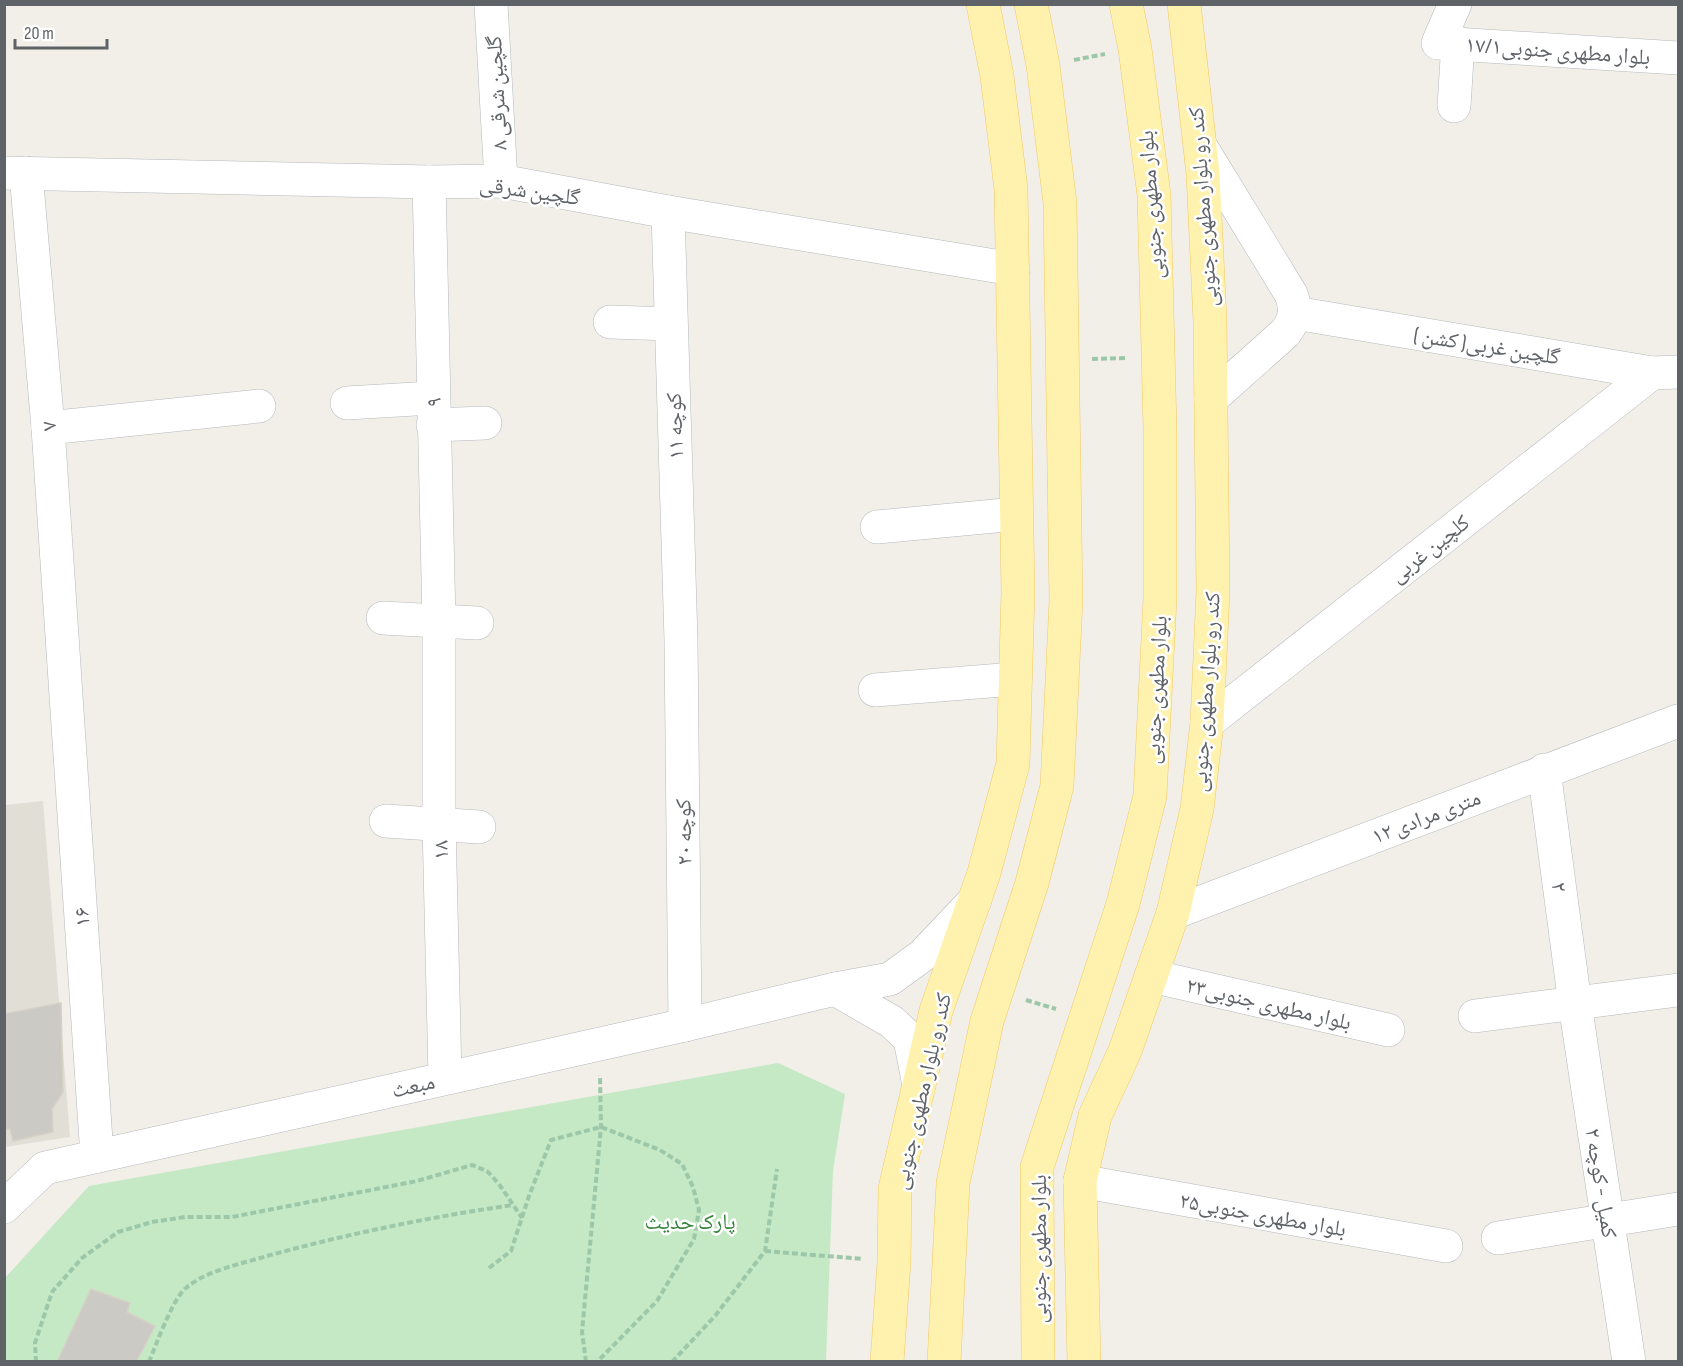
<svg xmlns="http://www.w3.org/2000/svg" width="1683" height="1366" viewBox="0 0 1683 1366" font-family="'Sofia Sans Condensed','Noto Naskh Arabic',sans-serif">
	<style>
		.education { fill: #e1ded6 }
		.green { fill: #c5e8c5 }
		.building { fill: #cccac5; stroke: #d6d1c6; stroke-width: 1.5 }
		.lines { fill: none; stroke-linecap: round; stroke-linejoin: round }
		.minor-casing { stroke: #b5b8bc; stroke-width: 34 }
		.major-casing { stroke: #f2c960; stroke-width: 34 }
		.path { stroke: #9cc7a9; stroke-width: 4; stroke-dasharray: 6 3; stroke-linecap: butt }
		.minor { stroke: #fff; stroke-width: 33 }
		.major { stroke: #fff2af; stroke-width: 33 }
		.labels { text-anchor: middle; stroke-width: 5; stroke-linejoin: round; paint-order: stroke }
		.street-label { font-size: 22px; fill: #5f6368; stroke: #fff }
		.park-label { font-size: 22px; fill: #348238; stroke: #fff }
	</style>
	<rect width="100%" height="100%" fill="#f1efe8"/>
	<path class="education" d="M43,801l27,336 -65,10v-342z"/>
	<path class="green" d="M778,1063l67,31 -12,77 -7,190 -821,1v-84l84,-92z"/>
	<g class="building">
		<path d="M61,1003l2,89 -11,17 1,23 -40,9 -3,-12h-6v-115z"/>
		<path d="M91,1289l39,14 -3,9 28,14 -19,36h-79z"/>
	</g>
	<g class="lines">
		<defs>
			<g id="minor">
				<path d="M491,4l10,177"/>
				<path d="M1455,4l-17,39 240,15"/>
				<path d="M1454,106l4,-63"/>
				<path d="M1201,147l90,147c6,16 4,26 -6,39l-74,66"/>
				<path d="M4,173l425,9 72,-1 167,31 345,57"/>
				<path d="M26,173l22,255 49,728"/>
				<path d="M429,182l10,440v202l6,253"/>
				<path d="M668,212l13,428 4,385"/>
				<path d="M1295,313l357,60 26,-1"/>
				<path d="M610,322l61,2"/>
				<path d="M347,403l85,-5"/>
				<path d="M433,425l52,-2"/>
				<path d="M48,428l211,-22"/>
				<path d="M877,527l139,-13"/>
				<path d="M383,618l94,5"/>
				<path d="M875,690l140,-11"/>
				<path d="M1207,723l445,-350"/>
				<path d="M1544,770l31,234 54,358"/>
				<path d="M386,821l93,6"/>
				<path d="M1173,913l505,-192"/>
				<path d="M1151,976l237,54"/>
				<path d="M1475,1016l203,-26"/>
				<path d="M919,1085l-9,-46 -18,-17 -57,-33 55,-10 33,-24 52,-55"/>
				<path d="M1080,1181l366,65"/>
				<path d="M4,1207l41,-39 640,-143 150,-36"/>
				<path d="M1498,1238l180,-29"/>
			</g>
			<g id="major">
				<path d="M887,1362l7,-100 1,-73 41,-178 48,-138 29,-109 5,-172 -7,-403 -14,-113 -14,-72"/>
				<path d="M944,1362l9,-179 34,-162 45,-138 25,-97 9,-186 -6,-397 -17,-138 -12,-61"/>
				<path d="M1038,1362l-1,-195 86,-263 27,-108 10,-197v-170l-6,-234 -19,-146 -9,-45"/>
				<path d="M1084,1362l-4,-181 15,-65 30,-65 48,-138 24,-104 10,-86 6,-132 -3,-270 -7,-147 -19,-170"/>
			</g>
		</defs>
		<use href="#minor" class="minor-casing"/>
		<use href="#major" class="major-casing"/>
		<g class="path">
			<path d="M1074,60l31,-6"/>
			<path d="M1092,359l35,-1"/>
			<path d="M1026,1000l30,9"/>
			<path d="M765,1251l98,8"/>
			<path d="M489,1268l22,-17 18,-55 22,-56 50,-13 59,23 22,14 11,23 6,23 -5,29 -37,62 -60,61"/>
			<path d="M36,1362l-1,-19 17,-51 30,-34 36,-26 34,-10 33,-5h47l185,-36 55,-16 15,6 12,13 23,34"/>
			<path d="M149,1362c7,-17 24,-64 37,-74 21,-18 55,-24 81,-32 80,-22 163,-39 246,-51"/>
			<path d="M586,1362l-4,-30 19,-205 -1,-52"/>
			<path d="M672,1362l43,-46 50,-65 12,-82"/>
		</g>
		<use href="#minor" class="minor"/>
		<use href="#major" class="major"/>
	</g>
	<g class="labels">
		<g class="street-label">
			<text transform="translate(1558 50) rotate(4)" y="8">بلوار مطهری جنوبی۱۷/۱</text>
			<text transform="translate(496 93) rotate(-93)" y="8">۸ گلچین شرقی</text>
			<text transform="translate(530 190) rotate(8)" y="8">گلچین شرقی</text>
			<text transform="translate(1150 205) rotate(-94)" y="8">بلوار مطهری جنوبی</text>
			<text transform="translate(1202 207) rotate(-94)" y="8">کند رو بلوار مطهری جنوبی</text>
			<text transform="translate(1487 345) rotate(9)" y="8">گلچین غربی( کشن )</text>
			<text transform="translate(433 402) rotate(-92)" y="8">۹</text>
			<text transform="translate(48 426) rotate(-95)" y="8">۷</text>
			<text transform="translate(674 426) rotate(-92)" y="8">کوچه ۱۱</text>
			<text transform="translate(1429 548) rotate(-38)" y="8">کلچین غربی</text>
			<text transform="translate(1155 690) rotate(-87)" y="8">بلوار مطهری جنوبی</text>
			<text transform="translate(1205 692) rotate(-86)" y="8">کند رو بلوار مطهری جنوبی</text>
			<text transform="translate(1426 816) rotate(-21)" y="8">۱۲ متری مرادی</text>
			<text transform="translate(683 832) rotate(-91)" y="8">کوچه ۲۰</text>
			<text transform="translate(440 850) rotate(-91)" y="8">۱۸</text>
			<text transform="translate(1560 887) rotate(83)" y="8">۲</text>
			<text transform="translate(81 917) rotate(-94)" y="8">۱۶</text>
			<text transform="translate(1269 1003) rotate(13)" y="8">بلوار مطهری جنوبی۲۳</text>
			<text transform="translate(413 1085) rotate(-13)" y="8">مبعث</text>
			<text transform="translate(921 1091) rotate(-77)" y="8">کند رو بلوار مطهری جنوبی</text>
			<text transform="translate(1602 1183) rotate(81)" y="8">کمیل - کوچه ۲</text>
			<text transform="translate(1263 1214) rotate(10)" y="8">بلوار مطهری جنوبی۲۵</text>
			<text transform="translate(1038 1249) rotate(-90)" y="8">بلوار مطهری جنوبی</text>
		</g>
		<g class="park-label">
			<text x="690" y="1229">پارک حدیث</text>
		</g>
	</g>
	<rect width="1683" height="1366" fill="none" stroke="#5f6368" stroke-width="12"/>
	<path d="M15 39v9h92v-9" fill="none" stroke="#5f6368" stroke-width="3"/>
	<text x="24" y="39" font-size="18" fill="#5f6368" stroke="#ffffff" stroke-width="4.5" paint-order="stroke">20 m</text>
</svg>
